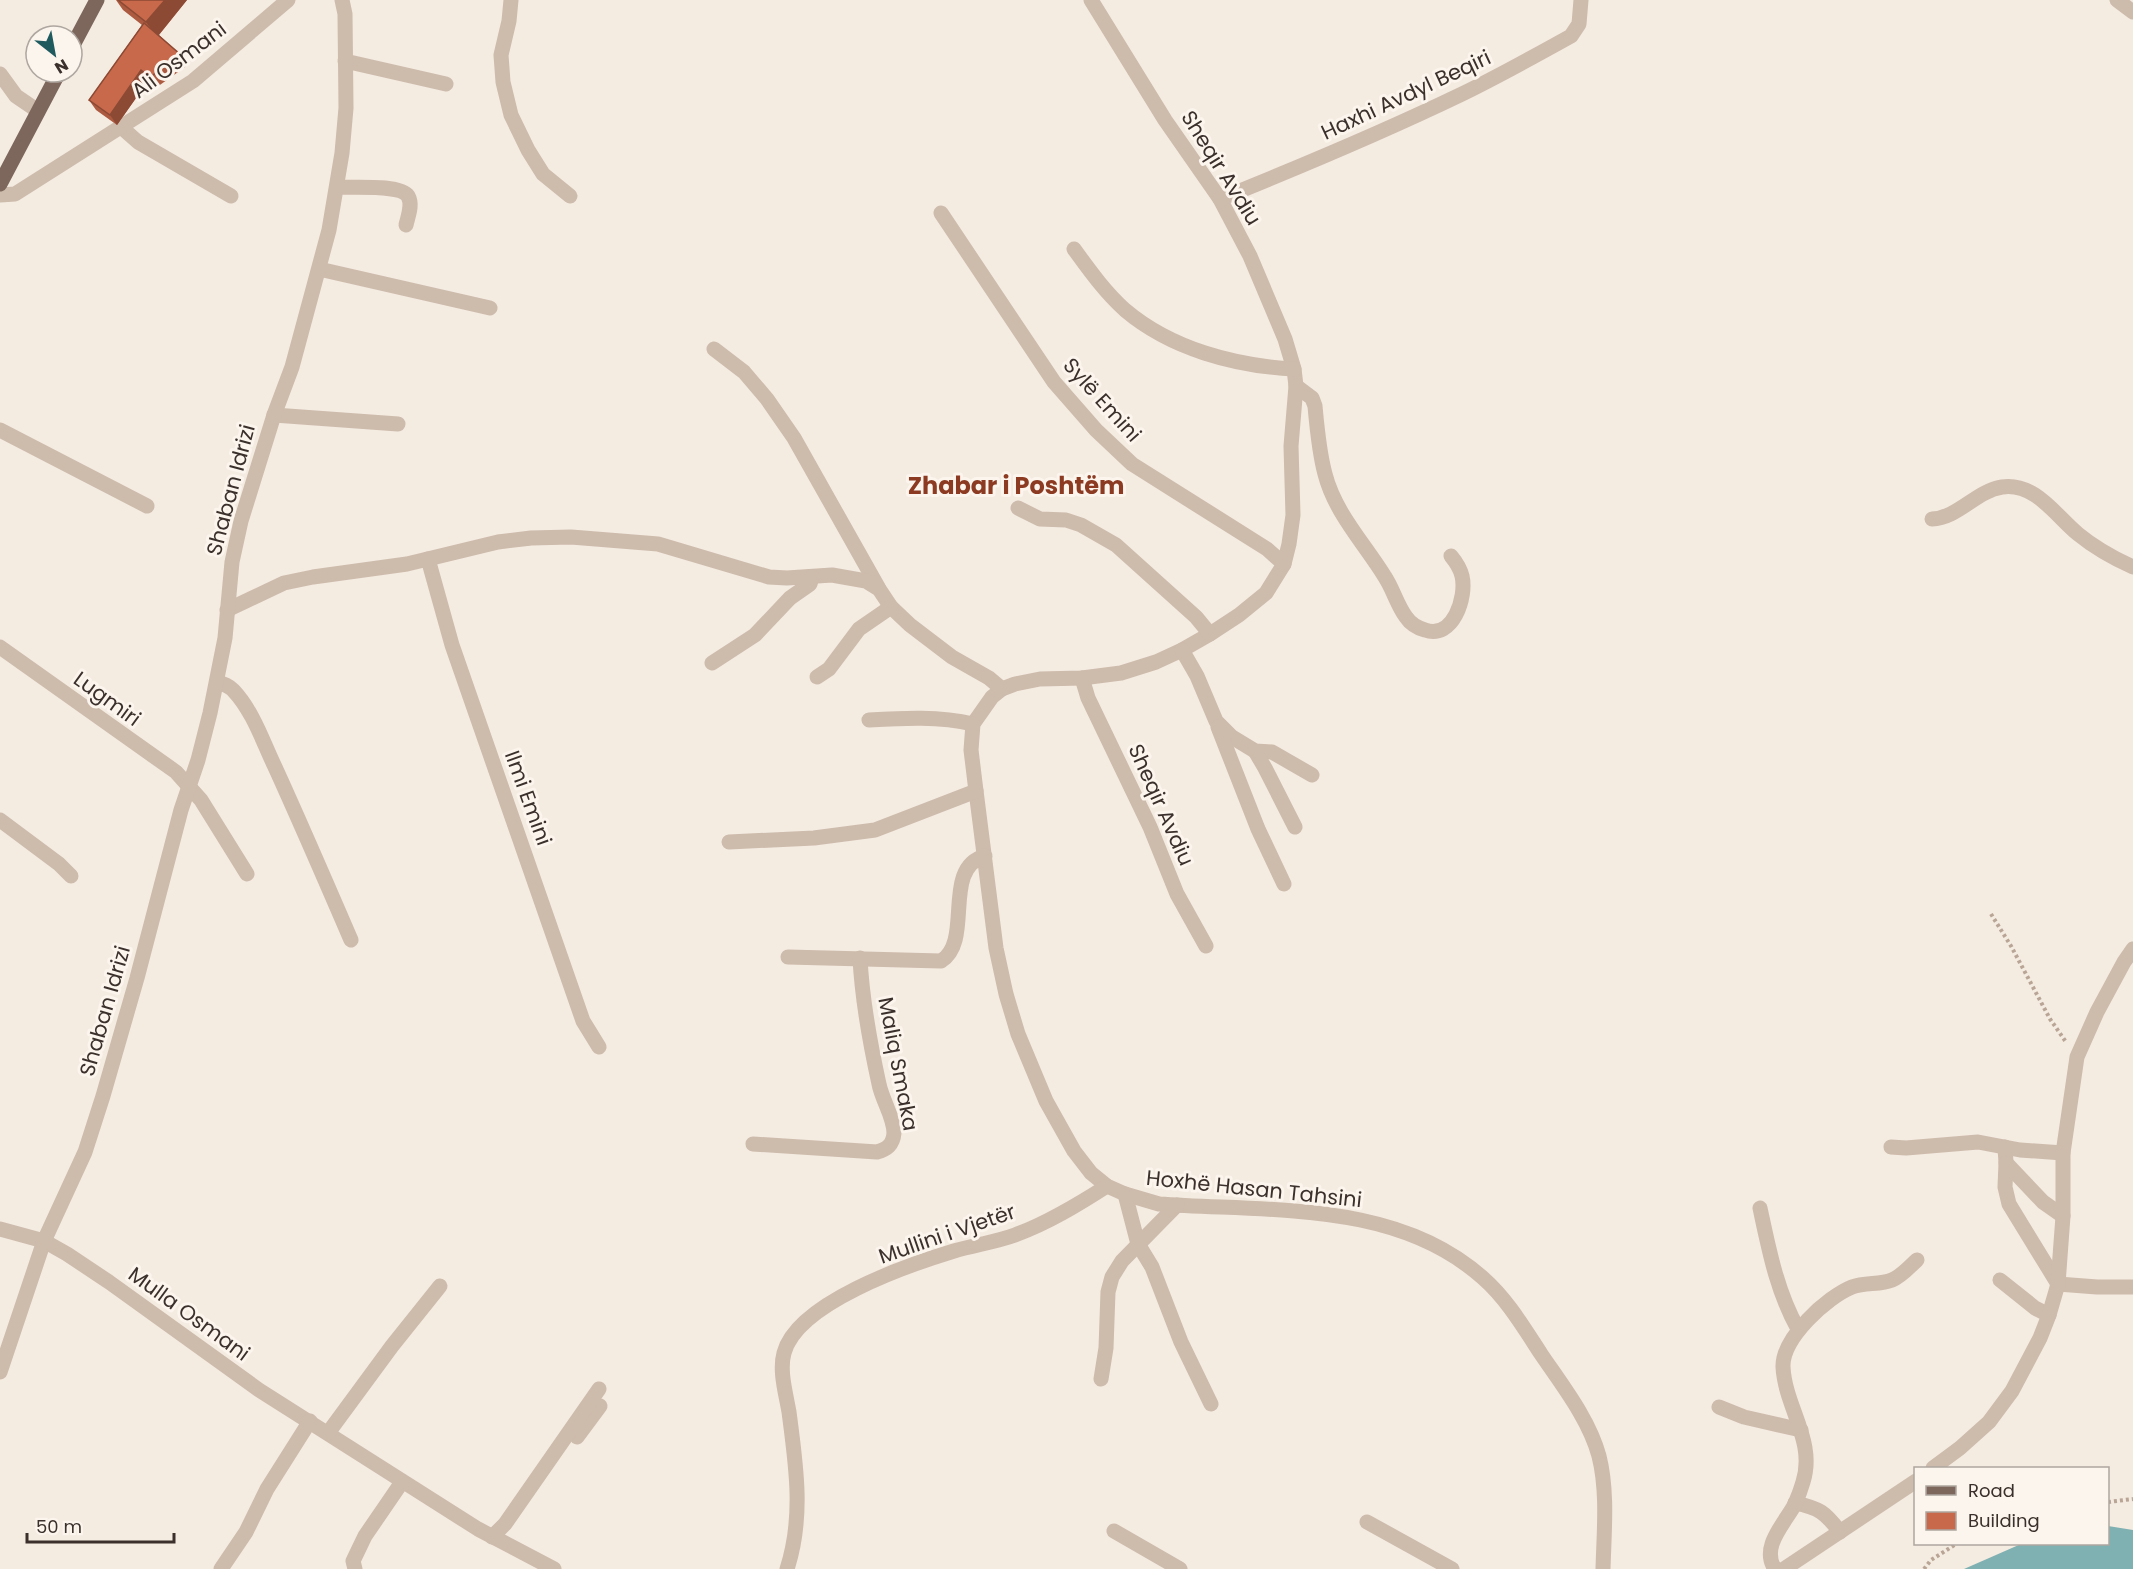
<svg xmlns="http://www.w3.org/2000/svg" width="2133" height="1569" font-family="Poppins,sans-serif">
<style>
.water{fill:#7fb0b2}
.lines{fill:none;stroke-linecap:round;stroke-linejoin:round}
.path{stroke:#b9a596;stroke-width:4;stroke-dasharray:3 3;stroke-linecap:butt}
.minor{stroke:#cdbbac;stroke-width:15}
.major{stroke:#7d675c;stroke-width:15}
.wall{fill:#ac5a40}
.shaded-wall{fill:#8c4a34}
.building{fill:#c8694b;stroke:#8c4a34;stroke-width:1.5}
.labels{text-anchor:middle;stroke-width:6;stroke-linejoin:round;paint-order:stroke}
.street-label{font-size:21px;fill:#3b302b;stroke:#fbf5ee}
.quarter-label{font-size:24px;font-weight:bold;fill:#8c3b22;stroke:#fbf5ee}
</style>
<rect width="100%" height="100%" fill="#f4ebe1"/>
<path class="water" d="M 2108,1526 L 2133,1530 L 2133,1569 L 1964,1569 L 2021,1544 L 2108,1544 Z"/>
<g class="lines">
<g class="path">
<path d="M 1991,914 L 2011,946 L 2050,1019 L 2066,1042"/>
<path d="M 2108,1502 L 2133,1499"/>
<path d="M 1924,1569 L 1931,1560 L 1956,1544"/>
</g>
<g class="minor">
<path d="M 511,0 L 509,21 L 501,55 L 503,82 L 511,115 L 528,150 L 543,174 L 570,196"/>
<path d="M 1091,0 L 1165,120 L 1220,199 L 1250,256 L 1285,339 L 1294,369 L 1296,386 L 1291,446 L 1293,515 L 1289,544 L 1284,564 L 1266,593 L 1239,615 L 1210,634 L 1182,650 L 1156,662 L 1121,673 L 1082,678 L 1040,679 L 1015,684 L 1002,689 L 992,697 L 973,724 L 971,750 L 976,791 L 996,948 L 1006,994 L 1018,1034 L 1046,1101 L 1074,1151 L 1091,1173 L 1107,1186 L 1125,1194 L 1159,1204 C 1269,1212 1396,1200 1483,1278 C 1507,1299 1524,1328 1541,1354 C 1562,1385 1589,1419 1599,1456 C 1608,1492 1604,1532 1603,1569"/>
<path d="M 2117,0 L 2133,12"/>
<path d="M 345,61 L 446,84"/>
<path d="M 0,74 L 16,96 L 38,111"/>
<path d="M 121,127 L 138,142 L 231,196"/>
<path d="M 337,187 C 352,188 400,184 408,196 C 413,205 408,216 406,225"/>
<path d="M 0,195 L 15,194 L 193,81 L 288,0"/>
<path d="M 1220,199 C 1302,166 1383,132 1462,94 C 1499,76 1535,56 1571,36 L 1579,24 L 1581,0"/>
<path d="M 941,213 L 1054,382 L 1096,430 L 1132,464 L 1267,549 L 1284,564"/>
<path d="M 1074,249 C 1090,271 1105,292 1125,310 C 1171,349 1235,366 1294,369"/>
<path d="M 319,269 L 490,308"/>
<path d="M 714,349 L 744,372 L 767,399 L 794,438 L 878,587"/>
<path d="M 1296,386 L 1312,398 L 1315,406 C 1317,428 1319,452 1325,474 C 1335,513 1364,543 1385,577 C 1393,589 1397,605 1406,617 C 1410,623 1418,628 1425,630 C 1453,640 1467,597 1462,576 C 1460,568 1456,562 1451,556"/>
<path d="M 274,415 L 398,424"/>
<path d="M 0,430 L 147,506"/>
<path d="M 1018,508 L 1040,519 L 1066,520 L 1081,525 L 1116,545 L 1196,617 L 1210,634"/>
<path d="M 1932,519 C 1958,518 1976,491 2002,487 C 2035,482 2056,516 2078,534 C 2095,548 2113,558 2133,567"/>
<path d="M 428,559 L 452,645 L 583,1021 L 599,1047"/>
<path d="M 227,610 L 284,583 L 313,577 L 407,564 L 498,542 L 531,538 L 571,537 L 658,544 L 769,577 L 787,578 L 832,575 L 866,581 L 879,589 L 891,607 L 910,625 L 952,657 L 989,678 L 1002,689"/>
<path d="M 0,647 L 176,772 L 201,800 L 247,874"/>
<path d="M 1182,650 L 1197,676 L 1216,721 L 1232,737 L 1255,751 L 1272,752 L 1312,775"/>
<path d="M 712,663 L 755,635 L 790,598 L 810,584 L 812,577"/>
<path d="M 817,677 L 829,669 L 859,629 L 891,607"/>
<path d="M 1082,678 L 1088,698 L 1150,827 L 1177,894 L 1206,946"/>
<path d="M 217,682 C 224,684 228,685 233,690 C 253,711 263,742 275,767 C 301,824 326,882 351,940"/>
<path d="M 869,720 C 904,718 939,716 973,724"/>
<path d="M 1218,727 L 1258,829 L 1284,884"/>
<path d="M 1255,751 L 1265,768 L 1295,827"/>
<path d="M 0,820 L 59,864 L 71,876"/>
<path d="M 729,842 L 814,838 L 875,830 L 976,791"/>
<path d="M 788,957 L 941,961 C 974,941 941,868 985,856"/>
<path d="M 753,1144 L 877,1152 C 887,1149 893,1145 894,1133 C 894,1117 882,1100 879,1084 C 870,1043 862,1000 860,958"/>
<path d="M 1891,1147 L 1906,1148 L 1978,1142 L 2020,1150 L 2063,1153"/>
<path d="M 2005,1147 L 2006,1163 L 2005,1187 L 2009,1204 L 2058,1284 L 2097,1287 L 2133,1287"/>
<path d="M 2006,1163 L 2043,1202 L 2063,1216"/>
<path d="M 1125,1194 L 1138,1244 L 1152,1267 L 1181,1342 L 1211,1404"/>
<path d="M 1760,1208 C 1769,1250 1777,1292 1798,1329"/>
<path d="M 0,1229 L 44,1241 L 67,1254 L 109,1282 L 259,1390 L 478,1529 L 554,1569"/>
<path d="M 2000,1280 L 2035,1308 L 2049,1315"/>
<path d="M 0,1372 L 44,1241 L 85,1152 L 103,1096 L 137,978 L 181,810 L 198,760 L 210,713 L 225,638 L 232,562 L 241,521 L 274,415 L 292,367 L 329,230 L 342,153 L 346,108 L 345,14 L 342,0"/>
<path d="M 1101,1379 L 1106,1348 L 1108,1292 L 1112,1277 L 1122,1261 L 1177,1205"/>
<path d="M 1719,1407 L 1744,1417 L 1801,1430"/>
<path d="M 328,1433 L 392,1346 L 440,1286"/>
<path d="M 577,1437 L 600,1406"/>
<path d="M 1933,1468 L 1960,1448 L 1989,1422 L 2012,1391 L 2040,1338 L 2049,1315 L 2058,1284 L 2063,1216 L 2063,1153 L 2077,1057 L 2097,1012 L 2124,962 L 2133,949"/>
<path d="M 1795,1503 C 1819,1508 1825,1512 1840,1532"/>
<path d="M 1367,1522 L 1452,1569"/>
<path d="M 1114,1531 L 1180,1569"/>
<path d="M 492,1537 L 505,1524 L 599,1389"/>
<path d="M 221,1569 L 246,1532 L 267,1489 L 310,1421"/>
<path d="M 355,1569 L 353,1561 L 365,1536 L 402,1482"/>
<path d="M 787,1569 C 804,1517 796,1465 789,1412 C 786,1394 779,1371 784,1353 C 797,1303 908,1265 954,1251 C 974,1245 996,1242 1015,1235 C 1048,1223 1079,1204 1107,1186"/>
<path d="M 1775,1569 C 1760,1547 1785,1523 1795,1504 C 1798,1497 1801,1489 1803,1482 C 1816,1441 1785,1407 1783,1367 C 1782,1338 1827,1297 1852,1287 C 1865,1282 1880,1285 1892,1280 C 1902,1276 1910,1266 1917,1260"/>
<path d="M 1784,1569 L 1916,1481"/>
</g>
<g class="major">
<path d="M 72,47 L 97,0"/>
<path d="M 0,184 L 59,72"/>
</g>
</g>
<path class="wall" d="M 116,0 L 187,0 L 159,35 L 181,55 L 188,65 L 157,87 L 148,81 L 117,125 L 96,110 L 89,100 L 142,25 L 123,10 Z"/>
<g class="shaded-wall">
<path d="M 165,0 L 187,0 L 157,37 L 146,22 Z"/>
<path d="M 141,70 L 148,81 L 117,125 L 110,115 Z"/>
</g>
<g class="building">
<path d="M 118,0 L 165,0 L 146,22 Z"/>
<path d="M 144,23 L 181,55 L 150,77 L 141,70 L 110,115 L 89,100 Z"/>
</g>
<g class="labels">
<g class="street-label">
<text transform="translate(179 60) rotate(-37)" y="7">Ali Osmani</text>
<text transform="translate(1406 95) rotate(-25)" y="7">Haxhi Avdyl Beqiri</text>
<text transform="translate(1221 168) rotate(58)" y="7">Sheqir Avdiu</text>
<text transform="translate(1102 400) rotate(48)" y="7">Sylë Emini</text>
<text transform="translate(231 490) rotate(-75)" y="7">Shaban Idrizi</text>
<text transform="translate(107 699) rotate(36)" y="7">Lugmiri</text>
<text transform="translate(528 798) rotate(70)" y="7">Ilmi Emini</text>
<text transform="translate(1161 805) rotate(66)" y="7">Sheqir Avdiu</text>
<text transform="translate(105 1011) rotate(-74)" y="7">Shaban Idrizi</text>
<text transform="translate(898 1064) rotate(79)" y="7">Maliq Smaka</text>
<text transform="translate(1254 1189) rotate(6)" y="7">Hoxhë Hasan Tahsini</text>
<text transform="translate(947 1234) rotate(-19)" y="7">Mullini i Vjetër</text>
<text transform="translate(189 1314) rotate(36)" y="7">Mulla Osmani</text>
</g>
<g class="quarter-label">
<text x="1016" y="494">Zhabar i Poshtëm</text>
</g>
</g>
<rect x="1914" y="1467" width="195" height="78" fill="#fbf5ee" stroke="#aea6a0" stroke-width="1.5"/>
<rect x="1926" y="1486" width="30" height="9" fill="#7d675c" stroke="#aea6a0" stroke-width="1.5"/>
<text x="1968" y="1497" font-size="18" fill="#3b302b">Road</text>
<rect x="1926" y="1512" width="30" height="18" fill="#c8694b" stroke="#aea6a0" stroke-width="1.5"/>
<text x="1968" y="1527" font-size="18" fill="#3b302b">Building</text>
<g transform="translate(54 54) rotate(149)"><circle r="28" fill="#fbf5ee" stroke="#aea6a0" stroke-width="1.5"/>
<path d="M0-4.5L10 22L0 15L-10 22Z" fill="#1f5a5e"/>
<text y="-9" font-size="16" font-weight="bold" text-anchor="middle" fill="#3b302b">N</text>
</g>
<path d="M27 1533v9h147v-9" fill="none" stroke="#3b302b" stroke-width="3"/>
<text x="36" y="1533" font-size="18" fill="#3b302b" stroke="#fbf5ee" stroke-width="4.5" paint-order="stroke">50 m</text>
</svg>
